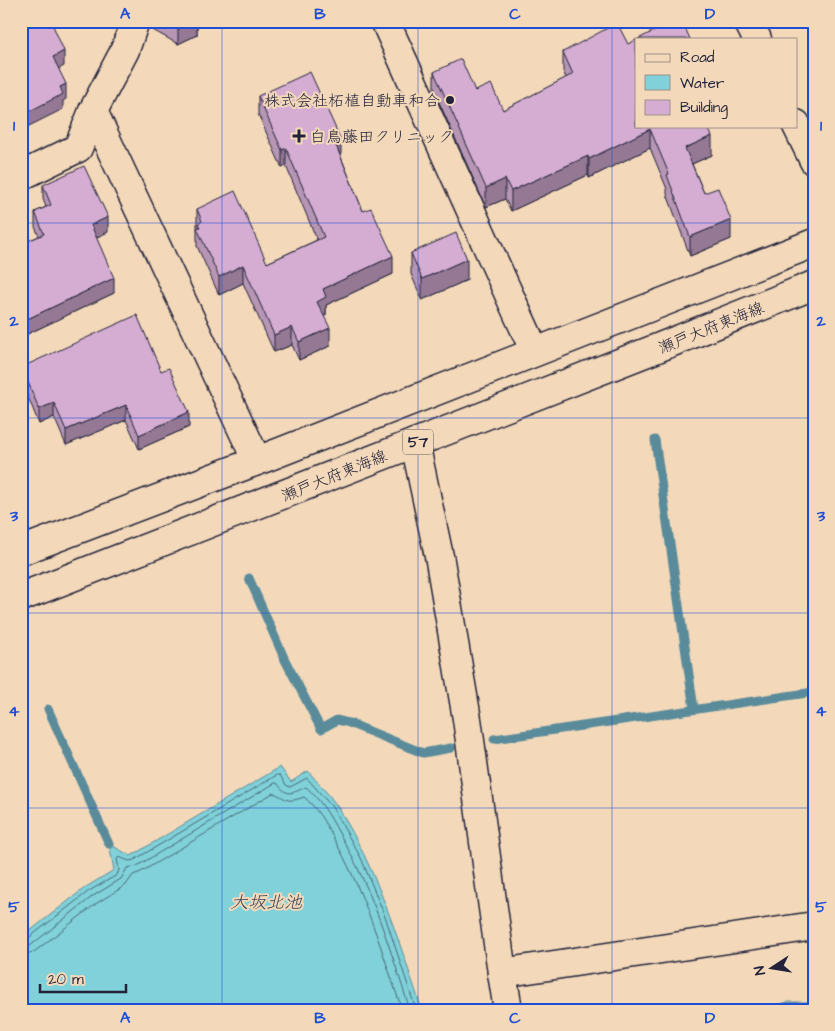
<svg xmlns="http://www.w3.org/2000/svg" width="835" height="1031" font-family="'Architects Daughter','Klee One',sans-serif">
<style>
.water{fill:#80d1d9;stroke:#5a8b9a}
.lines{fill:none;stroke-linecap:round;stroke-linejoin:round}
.shore{stroke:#48687a;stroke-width:1}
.stream{stroke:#5a8b9a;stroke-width:9}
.minor-casing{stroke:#22223b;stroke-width:31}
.primary-casing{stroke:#22223b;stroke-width:31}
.minor{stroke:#f3d9ba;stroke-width:28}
.primary{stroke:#f3d9ba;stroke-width:28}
.wall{fill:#b795b5;stroke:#22223b}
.shaded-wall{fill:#957994;stroke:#22223b}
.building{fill:#d5add3;stroke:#22223b}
.grid{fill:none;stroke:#1d4ed8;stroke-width:1;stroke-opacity:0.55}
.poi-dot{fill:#22223b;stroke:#f3d9ba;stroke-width:2}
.labels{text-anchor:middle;stroke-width:4;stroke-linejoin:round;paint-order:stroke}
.shield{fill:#f3d9ba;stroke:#615961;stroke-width:1}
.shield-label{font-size:15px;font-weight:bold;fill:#22223b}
.poi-label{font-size:16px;fill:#22223b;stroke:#f3d9ba;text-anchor:end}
.street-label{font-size:16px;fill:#22223b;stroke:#f3d9ba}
.water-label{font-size:18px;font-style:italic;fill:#35455b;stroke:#f3d9ba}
.neatline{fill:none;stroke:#1d4ed8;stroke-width:2}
.grid-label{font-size:16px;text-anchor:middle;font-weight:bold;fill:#1d4ed8}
</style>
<rect width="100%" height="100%" fill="#f3d9ba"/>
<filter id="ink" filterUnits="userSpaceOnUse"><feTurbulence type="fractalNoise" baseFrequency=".02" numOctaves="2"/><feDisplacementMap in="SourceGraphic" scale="10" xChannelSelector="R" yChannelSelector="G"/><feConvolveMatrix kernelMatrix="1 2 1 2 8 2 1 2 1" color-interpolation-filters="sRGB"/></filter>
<g filter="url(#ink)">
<path class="water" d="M 280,767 L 291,782 L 308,771 C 317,782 329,794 337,806 C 377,869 398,939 422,1010 L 21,1010 L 21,938 L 86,887 L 114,870 L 109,844 L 131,856 Z"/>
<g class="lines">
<g class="shore">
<path d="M 21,941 L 26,940 L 89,891 L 117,875 L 119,870 L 117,859 L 119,857 L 129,861 L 134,860 L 277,775 L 280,775 L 286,785 L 290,787 L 307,778 L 332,807 L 361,858 L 386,919 L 416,1010"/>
<path d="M 21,948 L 30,946 L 93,896 L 121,879 L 127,868 L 137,866 L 275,783 L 277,783 C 288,798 292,793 306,787 C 320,799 330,816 339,833 C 372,888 390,949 410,1010"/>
<path d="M 21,955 L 34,952 L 97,903 L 126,885 L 133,875 L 141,872 L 273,793 C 288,798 285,804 304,797 C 317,808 325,823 333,837 C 364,891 382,951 402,1010"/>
</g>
<g class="stream">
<path d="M 655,440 L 694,709"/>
<path d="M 249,578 L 285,660 L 321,729 L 337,720 L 349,723 L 423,753 L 451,748"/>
<path d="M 48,709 L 109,844"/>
<path d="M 494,739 L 814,692"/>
<path d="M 772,1010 L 788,1006 L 814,1006"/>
</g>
<defs>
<g id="minor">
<path d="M 385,21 L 535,352"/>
<path d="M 748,21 L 757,39"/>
<path d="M 93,111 L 257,461"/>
<path d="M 796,124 L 814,161"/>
<path d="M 21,176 L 78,148 L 93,111 L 125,50 L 135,21"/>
<path d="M 415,443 L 440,561 L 467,719 L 502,973 L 508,1010"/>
<path d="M 502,973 L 814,926"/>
</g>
<g id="primary">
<path d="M 21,551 L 257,461 L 814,243"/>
<path d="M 21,597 L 655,349 L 814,285"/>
</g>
</defs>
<use href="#minor" class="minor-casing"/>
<use href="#primary" class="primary-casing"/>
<use href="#minor" class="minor"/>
<use href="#primary" class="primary"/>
</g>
<g class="wall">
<path d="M 149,21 L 197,21 L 197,35 L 178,44 L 149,28 Z"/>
<path d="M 656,21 L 674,21 L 659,28 Z"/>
<path d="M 628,44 L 707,126 L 712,155 L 692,164 L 704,193 L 731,239 L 690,256 L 667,194 L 667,189 L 650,148 L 589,178 L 588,175 L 511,211 L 505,199 L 486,207 L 434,91 L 434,72 L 475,91 L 503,110 L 566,78 L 563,71 L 563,52 Z"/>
<path d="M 258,96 L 341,157 L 363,211 L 393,274 L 326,305 L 326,315 L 324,316 L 330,346 L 299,360 L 292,345 L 274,352 L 243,283 L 219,295 L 197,246 L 197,209 L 267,263 L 317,240 L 286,166 L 282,168 L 258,114 Z"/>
<path d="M 43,185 L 108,232 L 96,237 L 114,293 L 21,337 L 21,244 L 39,236 L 35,227 L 35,212 L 46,207 L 43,199 Z"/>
<path d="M 411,253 L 467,280 L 422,300 L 411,274 Z"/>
<path d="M 22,367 L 161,371 L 189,427 L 139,449 L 126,420 L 66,445 L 54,417 L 39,424 L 22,382 Z"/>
</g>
<g class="shaded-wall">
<path d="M 47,21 L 61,21 L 47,28 Z"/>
<path d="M 195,21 L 197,21 L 197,35 L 178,44 L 178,29 Z"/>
<path d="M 659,21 L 674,21 L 659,28 Z"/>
<path d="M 64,51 L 64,66 L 53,72 L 53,57 Z"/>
<path d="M 66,84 L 66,99 L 63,101 L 63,109 L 25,128 L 25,136 L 21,138 L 22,115 L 60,87 Z"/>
<path d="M 650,129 L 650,148 L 589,178 L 589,159 Z"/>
<path d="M 712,136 L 712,155 L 685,167 L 685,148 Z"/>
<path d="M 341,140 L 341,158 L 335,143 Z"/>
<path d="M 286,148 L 286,166 L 282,168 L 282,150 Z"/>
<path d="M 588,156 L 588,175 L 511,211 L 511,191 Z"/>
<path d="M 505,179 L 505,199 L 486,207 L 486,188 Z"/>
<path d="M 108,217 L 108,232 L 91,240 L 91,225 Z"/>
<path d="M 731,220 L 731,239 L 690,256 L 690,237 Z"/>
<path d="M 393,256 L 393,274 L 326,305 L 326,315 L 317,319 L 317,302 L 323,289 Z"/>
<path d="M 467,259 L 467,280 L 422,300 L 422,279 Z"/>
<path d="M 243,265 L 243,283 L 219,295 L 219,277 Z"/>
<path d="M 114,278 L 114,293 L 21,337 L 21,322 Z"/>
<path d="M 292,327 L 292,345 L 274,352 L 274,335 Z"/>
<path d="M 330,328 L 330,346 L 299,360 L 299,342 Z"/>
<path d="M 54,403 L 54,417 L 39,424 L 39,409 Z"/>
<path d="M 126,405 L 126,420 L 66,445 L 66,430 Z"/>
<path d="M 189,412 L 189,427 L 139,449 L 139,435 Z"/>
</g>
<g class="building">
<path d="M 21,21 L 51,21 L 64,51 L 53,57 L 66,84 L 60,87 L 63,94 L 22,115 L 25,121 L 21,123 Z"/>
<path d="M 164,21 L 195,21 L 178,29 Z"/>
<path d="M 674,21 L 682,21 L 690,39 L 638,39 Z"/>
<path d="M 617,23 L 628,44 L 636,40 L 636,126 L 707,126 L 712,136 L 685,148 L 704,193 L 718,188 L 731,220 L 690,237 L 667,175 L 669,174 L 650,129 L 589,159 L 588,156 L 511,191 L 505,179 L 486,188 L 434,72 L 461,59 L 475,91 L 491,84 L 503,110 L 573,74 L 563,52 Z"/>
<path d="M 310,72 L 341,140 L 335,143 L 363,211 L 371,208 L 393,256 L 323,289 L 326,297 L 317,302 L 330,328 L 299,342 L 292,327 L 274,335 L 243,265 L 219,277 L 197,228 L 200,227 L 198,224 L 202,221 L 197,209 L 235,191 L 267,263 L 324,237 L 286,148 L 282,150 L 258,96 Z"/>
<path d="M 84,166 L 108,217 L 91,225 L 114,278 L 21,322 L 21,244 L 44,234 L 35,212 L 51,205 L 43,185 Z"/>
<path d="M 456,233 L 467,259 L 422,279 L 411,253 Z"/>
<path d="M 137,315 L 161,371 L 169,368 L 189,412 L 139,435 L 126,405 L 66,430 L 54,403 L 39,409 L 22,367 Z"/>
</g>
</g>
<path class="grid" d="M 222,21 L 222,1010M 418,21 L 418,1010M 612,21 L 612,1010M 21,223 L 814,223M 21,418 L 814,418M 21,613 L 814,613M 21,808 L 814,808"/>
<g class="poi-dot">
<circle cx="450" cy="100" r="5"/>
<path d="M296.5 128.5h5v5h5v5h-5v5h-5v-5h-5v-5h5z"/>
</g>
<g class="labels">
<rect class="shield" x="403" y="429.5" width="30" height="25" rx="4"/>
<g class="shield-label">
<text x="418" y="447">57</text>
</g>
<g class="poi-label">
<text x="440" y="106">株式会社柘植自動車和合</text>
<text x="310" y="142" text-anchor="start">白鳥藤田クリニック</text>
</g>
<g class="street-label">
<text transform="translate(711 327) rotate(-22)" y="6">瀬戸大府東海線</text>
<text transform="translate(334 475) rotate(-22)" y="6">瀬戸大府東海線</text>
</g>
<g class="water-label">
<text x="266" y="908">大坂北池</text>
</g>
</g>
<rect width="835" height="1031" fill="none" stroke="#f3d9ba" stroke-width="55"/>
<rect x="635" y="38" width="162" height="90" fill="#f3d9ba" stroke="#9f9087"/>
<rect x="645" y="54" width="25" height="8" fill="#f3d9ba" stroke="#9f9087"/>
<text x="680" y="62" font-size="15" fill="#22223b">Road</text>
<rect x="645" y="75" width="25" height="15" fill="#80d1d9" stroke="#9f9087"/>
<text x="680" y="88" font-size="15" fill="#22223b">Water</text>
<rect x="645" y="100" width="25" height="15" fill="#d5add3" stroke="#9f9087"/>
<text x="680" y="112" font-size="15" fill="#22223b">Building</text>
<g transform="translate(772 968) rotate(258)" stroke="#f3d9ba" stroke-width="4" paint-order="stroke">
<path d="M0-4L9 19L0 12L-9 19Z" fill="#22223b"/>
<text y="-8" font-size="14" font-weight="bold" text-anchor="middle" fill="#22223b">N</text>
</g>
<path d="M40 984v8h86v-8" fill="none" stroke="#22223b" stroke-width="2.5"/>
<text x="48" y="984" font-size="15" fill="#22223b" stroke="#f3d9ba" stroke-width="4" paint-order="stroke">20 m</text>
<rect x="28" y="28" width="780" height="976" class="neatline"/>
<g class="grid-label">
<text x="125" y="19">A</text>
<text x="320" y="19">B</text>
<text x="515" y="19">C</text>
<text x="710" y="19">D</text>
<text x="14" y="131">1</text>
<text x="821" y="131">1</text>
<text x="14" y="326">2</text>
<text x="821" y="326">2</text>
<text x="14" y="521">3</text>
<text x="821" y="521">3</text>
<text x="14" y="716">4</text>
<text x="821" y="716">4</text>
<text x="14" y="912">5</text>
<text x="821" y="912">5</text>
<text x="125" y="1023">A</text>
<text x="320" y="1023">B</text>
<text x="515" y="1023">C</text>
<text x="710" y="1023">D</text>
</g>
</svg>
